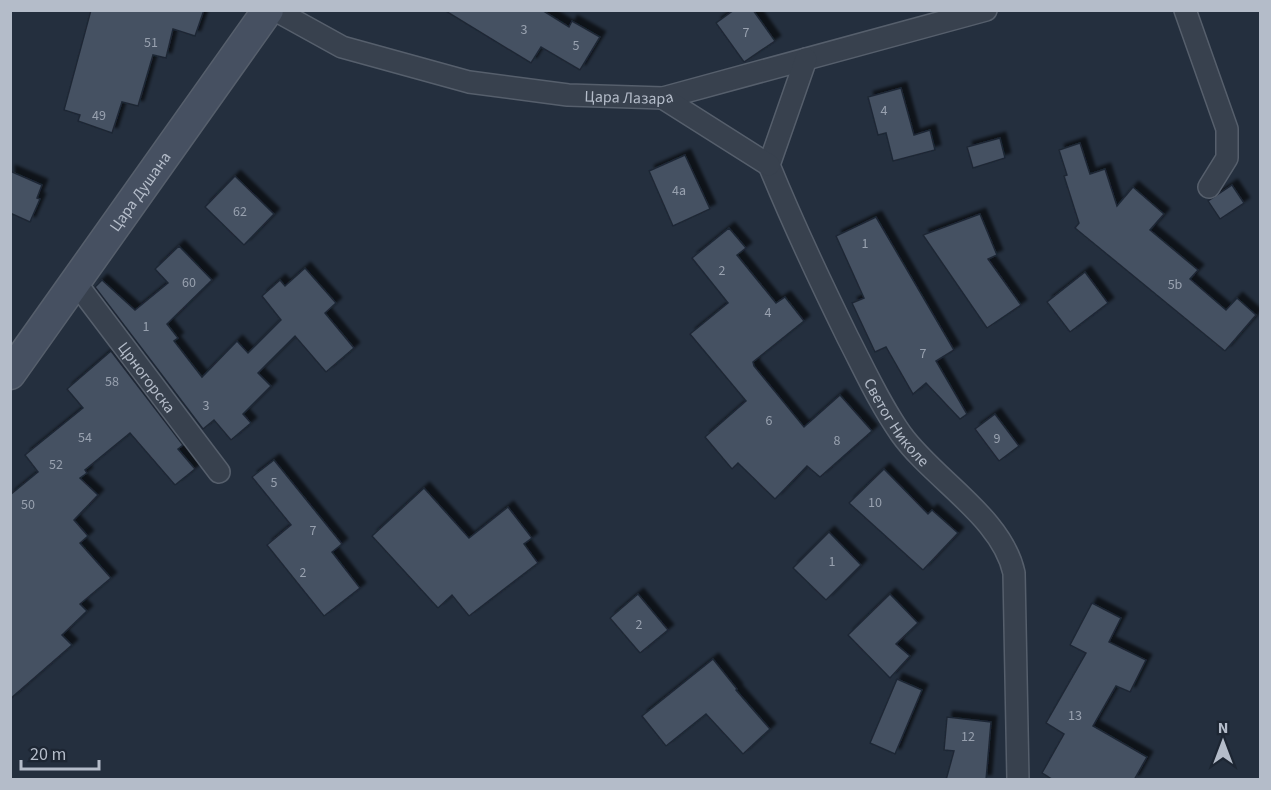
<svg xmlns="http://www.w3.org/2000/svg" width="1271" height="790" font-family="'Source Sans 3',sans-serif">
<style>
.building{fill:#455162;stroke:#1f2835;stroke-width:1.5;filter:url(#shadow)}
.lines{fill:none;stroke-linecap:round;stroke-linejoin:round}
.minor-casing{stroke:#565f6c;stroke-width:24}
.secondary-casing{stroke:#565f6c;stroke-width:33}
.minor{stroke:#38414e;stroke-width:21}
.secondary{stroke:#465061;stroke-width:30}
.labels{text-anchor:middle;stroke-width:5;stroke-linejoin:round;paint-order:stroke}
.number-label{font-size:14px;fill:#98a1af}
.street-label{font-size:16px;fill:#b4bcc9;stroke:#1d2633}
</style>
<defs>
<filter id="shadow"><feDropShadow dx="5.5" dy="-5.5" stdDeviation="1.5" flood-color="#0009"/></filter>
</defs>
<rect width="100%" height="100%" fill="#242f3e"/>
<g class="building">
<path d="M 91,10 L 204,10 L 195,36 L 173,29 L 166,58 L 153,55 L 138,106 L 122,102 L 112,133 L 78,121 L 80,115 L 64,110 Z"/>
<path d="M 444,10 L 542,10 L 569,27 L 572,21 L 600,37 L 580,70 L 541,47 L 531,63 Z"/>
<path d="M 734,10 L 753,10 L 775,41 L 744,62 L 716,23 Z"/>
<path d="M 901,88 L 914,135 L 930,130 L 935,150 L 893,161 L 886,133 L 878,135 L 868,97 Z"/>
<path d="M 1000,138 L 1005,158 L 973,168 L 967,147 Z"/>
<path d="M 1080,143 L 1090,174 L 1105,169 L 1117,206 L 1133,187 L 1164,214 L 1150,230 L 1198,270 L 1190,279 L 1226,310 L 1237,298 L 1256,315 L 1225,351 L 1075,228 L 1079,223 L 1064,176 L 1067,175 L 1059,150 Z"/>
<path d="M 685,155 L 710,209 L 673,226 L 649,171 Z"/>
<path d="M 10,171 L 42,185 L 37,198 L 40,199 L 30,222 L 10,213 Z"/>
<path d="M 235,176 L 274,214 L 244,245 L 205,207 Z"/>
<path d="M 1232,185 L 1244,203 L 1220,219 L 1208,201 Z"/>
<path d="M 980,214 L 997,255 L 988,259 L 1021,305 L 987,328 L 923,235 Z"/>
<path d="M 876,217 L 954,350 L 936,361 L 967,414 L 960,419 L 926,383 L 913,394 L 886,347 L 875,352 L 852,303 L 864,298 L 836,236 Z"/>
<path d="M 729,228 L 746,248 L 737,255 L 776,303 L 785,297 L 804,321 L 753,362 L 754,366 L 804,427 L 840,395 L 872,431 L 820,477 L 807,466 L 775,499 L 738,463 L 732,469 L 705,437 L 746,401 L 690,334 L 728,303 L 692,258 Z"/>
<path d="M 179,246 L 212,280 L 167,324 L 178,338 L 174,341 L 202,377 L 237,341 L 248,353 L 281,320 L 262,296 L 280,280 L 285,286 L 305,268 L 336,303 L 325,313 L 354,348 L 326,372 L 295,336 L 258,373 L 271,386 L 243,414 L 251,423 L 231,440 L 214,420 L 203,429 L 95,287 L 102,280 L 135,310 L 168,283 L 155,269 Z"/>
<path d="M 1085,272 L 1108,303 L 1070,332 L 1047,302 Z"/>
<path d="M 111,351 L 183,445 L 178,449 L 195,469 L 175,485 L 130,433 L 85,470 L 87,473 L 80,478 L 98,495 L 74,520 L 88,536 L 80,543 L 111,578 L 80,604 L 87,611 L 62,635 L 72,645 L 10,699 L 10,495 L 38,472 L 25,455 L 83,408 L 67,389 Z"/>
<path d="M 995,414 L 1019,446 L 999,461 L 975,429 Z"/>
<path d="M 274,460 L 342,544 L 332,552 L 360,588 L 324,616 L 267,545 L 291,525 L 252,477 Z"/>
<path d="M 884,469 L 928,514 L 932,510 L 958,533 L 923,570 L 849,503 Z"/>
<path d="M 424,488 L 469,538 L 508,507 L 532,538 L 524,544 L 538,563 L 469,616 L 452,595 L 438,608 L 372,536 Z"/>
<path d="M 829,532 L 861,565 L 826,600 L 793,568 Z"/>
<path d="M 638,594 L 668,630 L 640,653 L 610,618 Z"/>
<path d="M 890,594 L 918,623 L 896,644 L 910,656 L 890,678 L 848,635 Z"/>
<path d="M 1092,603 L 1121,618 L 1109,642 L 1146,660 L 1130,692 L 1116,686 L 1093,726 L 1147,757 L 1134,780 L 1053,780 L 1042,773 L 1064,734 L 1046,723 L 1086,653 L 1070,645 Z"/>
<path d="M 713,659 L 737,689 L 736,690 L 770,729 L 743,754 L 706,714 L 666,746 L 642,716 Z"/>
<path d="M 897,679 L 922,690 L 895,754 L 870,743 Z"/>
<path d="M 947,717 L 991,722 L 986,780 L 946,780 L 954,751 L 944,750 Z"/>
</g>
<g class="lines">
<defs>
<g id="minor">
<path id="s1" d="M 275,10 L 342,47 L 469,82 L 568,95 L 663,98 L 986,10"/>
<path d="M 1185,10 L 1227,129 L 1227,158 L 1209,187"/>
<path id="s2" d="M 806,59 L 769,165 C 793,224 820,281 848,338 C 865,371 880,404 901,434 C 934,480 1002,517 1014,573 L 1018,780"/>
<path d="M 663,98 L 769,165"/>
<path id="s3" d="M 76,283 L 219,472"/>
</g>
<g id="secondary">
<path id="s4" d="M 10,374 L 268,10"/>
</g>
</defs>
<use href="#minor" class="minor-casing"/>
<use href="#secondary" class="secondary-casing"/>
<use href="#minor" class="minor"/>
<use href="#secondary" class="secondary"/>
</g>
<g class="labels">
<g class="number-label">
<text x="524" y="34">3</text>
<text x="746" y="37">7</text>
<text x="151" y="47">51</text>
<text x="576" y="50">5</text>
<text x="884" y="115">4</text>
<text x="99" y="120">49</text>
<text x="679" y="195">4a</text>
<text x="240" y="216">62</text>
<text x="865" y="248">1</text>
<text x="722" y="275">2</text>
<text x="189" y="287">60</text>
<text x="1175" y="289">5b</text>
<text x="768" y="317">4</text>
<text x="146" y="331">1</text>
<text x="923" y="358">7</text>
<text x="112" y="386">58</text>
<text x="206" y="410">3</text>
<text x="769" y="425">6</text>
<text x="85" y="442">54</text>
<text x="997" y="443">9</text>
<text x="837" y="445">8</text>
<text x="56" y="469">52</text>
<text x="274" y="487">5</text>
<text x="875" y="507">10</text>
<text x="28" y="509">50</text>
<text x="313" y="535">7</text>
<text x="832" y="566">1</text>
<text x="303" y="577">2</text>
<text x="639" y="629">2</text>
<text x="1075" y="720">13</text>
<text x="968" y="741">12</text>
</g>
<g class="street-label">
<text dy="6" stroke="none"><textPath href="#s1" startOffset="369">Цара Лазара</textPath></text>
<text dy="6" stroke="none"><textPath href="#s4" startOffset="224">Цара Душана</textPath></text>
<text dy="6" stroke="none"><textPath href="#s3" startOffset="118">Црногорска</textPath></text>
<text dy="6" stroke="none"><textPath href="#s2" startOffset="400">Светог Николе</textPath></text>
</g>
</g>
<rect width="1271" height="790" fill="none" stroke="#b4bcc9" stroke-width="24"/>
<g transform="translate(1223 742)" stroke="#1d2633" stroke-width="4.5" paint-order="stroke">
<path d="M0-4.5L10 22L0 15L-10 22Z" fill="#b4bcc9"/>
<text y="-9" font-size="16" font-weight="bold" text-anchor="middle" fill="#b4bcc9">N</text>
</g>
<path d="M21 760v9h78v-9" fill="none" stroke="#b4bcc9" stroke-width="3"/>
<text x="30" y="760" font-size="18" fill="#b4bcc9" stroke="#1d2633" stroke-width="4.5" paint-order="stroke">20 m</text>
</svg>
